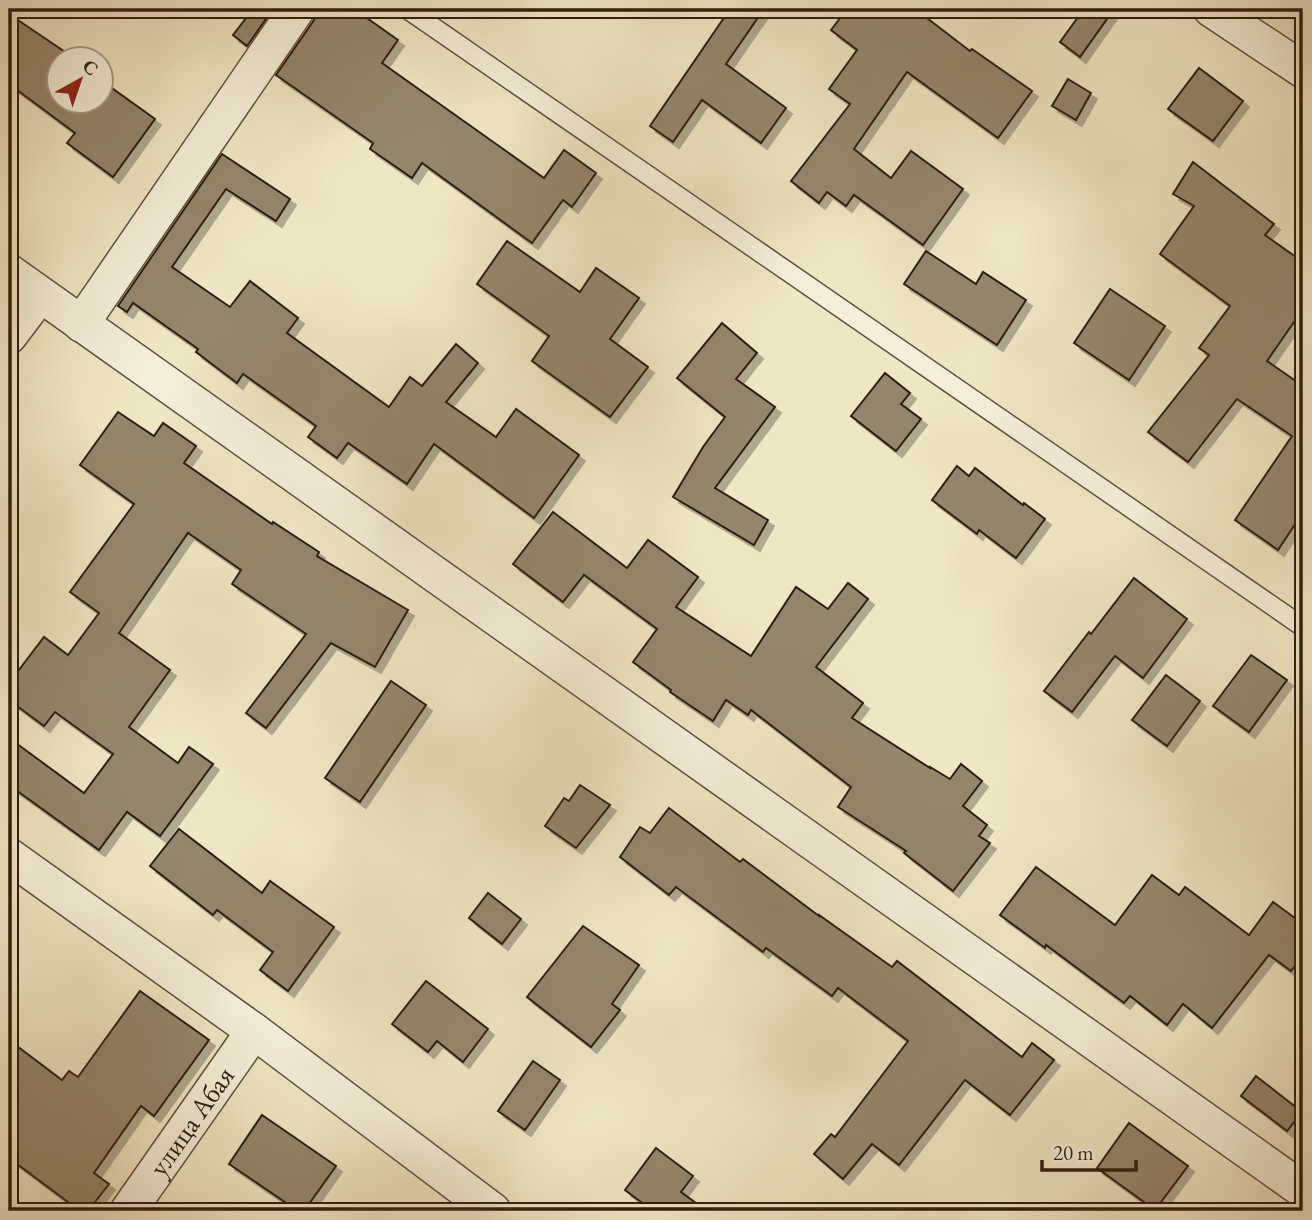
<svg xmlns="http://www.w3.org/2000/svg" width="1312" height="1220" font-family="'EB Garamond',serif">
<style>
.building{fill:#93866d;stroke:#301e0f;stroke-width:2;filter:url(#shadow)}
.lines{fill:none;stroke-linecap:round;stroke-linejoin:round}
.lane-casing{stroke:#60503c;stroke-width:21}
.street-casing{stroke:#60503c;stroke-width:38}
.lane{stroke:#f5efd9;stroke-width:18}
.street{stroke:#f5efd9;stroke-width:35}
.labels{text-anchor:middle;stroke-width:7;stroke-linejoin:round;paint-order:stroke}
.street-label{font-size:28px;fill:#301e0f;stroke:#f5efd9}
</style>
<defs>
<filter id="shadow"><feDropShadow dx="6" dy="6" stdDeviation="0" flood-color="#0004"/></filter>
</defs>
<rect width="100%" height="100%" fill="#efe6c4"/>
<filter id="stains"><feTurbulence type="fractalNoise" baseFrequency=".00286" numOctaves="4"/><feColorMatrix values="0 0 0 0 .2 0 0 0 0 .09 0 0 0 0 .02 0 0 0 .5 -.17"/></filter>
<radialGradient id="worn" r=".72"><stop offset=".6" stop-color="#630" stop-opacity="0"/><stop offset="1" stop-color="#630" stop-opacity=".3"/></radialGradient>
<g class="building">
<path d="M 253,9 L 273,9 L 247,46 L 233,35 Z"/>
<path d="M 317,9 L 354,9 L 398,40 L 382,63 L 544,178 L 564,150 L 596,173 L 572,207 L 563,200 L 532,243 L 422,163 L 412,178 L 370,149 L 373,143 L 276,75 L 314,20 Z"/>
<path d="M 730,9 L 764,9 L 726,64 L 786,108 L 761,143 L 702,100 L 673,142 L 650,126 Z"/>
<path d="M 847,9 L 915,9 L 970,51 L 972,49 L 1032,91 L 998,138 L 907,72 L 854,149 L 891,178 L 911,151 L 963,189 L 923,245 L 854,195 L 846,206 L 827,192 L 819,203 L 791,181 L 850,104 L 829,89 L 857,50 L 831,30 Z"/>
<path d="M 1084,9 L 1114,9 L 1080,57 L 1060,42 Z"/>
<path d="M 9,14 L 77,60 L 60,60 L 60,102 L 102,102 L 102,81 L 155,119 L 113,177 L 67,143 L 75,133 L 9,84 Z"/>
<path d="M 1199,68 L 1243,101 L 1213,141 L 1168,109 Z"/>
<path d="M 1068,79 L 1091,93 L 1076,120 L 1052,106 Z"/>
<path d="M 222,154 L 290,199 L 276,221 L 226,189 L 172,267 L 230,307 L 250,281 L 298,318 L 287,333 L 389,407 L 410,377 L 422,386 L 456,344 L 478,363 L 446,402 L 496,437 L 516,409 L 579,455 L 534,518 L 434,444 L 407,484 L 348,443 L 337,458 L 308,437 L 316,426 L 243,374 L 237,383 L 196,352 L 198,349 L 133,303 L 127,312 L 118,306 Z"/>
<path d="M 1193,162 L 1274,224 L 1265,235 L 1303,262 L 1303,309 L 1267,361 L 1303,386 L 1303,512 L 1278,550 L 1235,520 L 1292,436 L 1237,399 L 1188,462 L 1148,432 L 1209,355 L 1199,348 L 1230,306 L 1160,254 L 1194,206 L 1173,194 Z"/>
<path d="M 507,241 L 580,292 L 596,268 L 639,298 L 610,339 L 648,367 L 610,417 L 532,361 L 549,336 L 477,284 Z"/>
<path d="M 926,251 L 976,284 L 983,272 L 1026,300 L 997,345 L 904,284 Z"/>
<path d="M 1110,289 L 1165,326 L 1129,380 L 1074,343 Z"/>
<path d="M 722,323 L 757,353 L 736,379 L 775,407 L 715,488 L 768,520 L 754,545 L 673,497 L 703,447 L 725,417 L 677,378 Z"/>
<path d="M 885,373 L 910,393 L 901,404 L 921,419 L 896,451 L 851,416 Z"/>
<path d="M 118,412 L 154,436 L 163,423 L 196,446 L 184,463 L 272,524 L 273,522 L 319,552 L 317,556 L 408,610 L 375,667 L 331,643 L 266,728 L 246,713 L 306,634 L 232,584 L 241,570 L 188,533 L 119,633 L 170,670 L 129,727 L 178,763 L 189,747 L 213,764 L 160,836 L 127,812 L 99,850 L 9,785 L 9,738 L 84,793 L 113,754 L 55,712 L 44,726 L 9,700 L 9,683 L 44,637 L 68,655 L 99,613 L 70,592 L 134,504 L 80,465 Z"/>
<path d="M 957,466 L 969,476 L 975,468 L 1023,505 L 1024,503 L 1045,519 L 1016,558 L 979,530 L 977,534 L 932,500 Z"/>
<path d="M 553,512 L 627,568 L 648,540 L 698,577 L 676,607 L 751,656 L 796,587 L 828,609 L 848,583 L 868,599 L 816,667 L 863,703 L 852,718 L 930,768 L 930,767 L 950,779 L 961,764 L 982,781 L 963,806 L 987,825 L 979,836 L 990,843 L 953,891 L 904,853 L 906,851 L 838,807 L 851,787 L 751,710 L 748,715 L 726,700 L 713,721 L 670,692 L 671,690 L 633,662 L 657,629 L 584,575 L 563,602 L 513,564 Z"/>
<path d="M 1134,578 L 1187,619 L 1143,678 L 1115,656 L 1072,712 L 1044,691 L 1089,632 L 1091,634 Z"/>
<path d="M 1251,655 L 1287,680 L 1249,732 L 1213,706 Z"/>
<path d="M 1166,675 L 1200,701 L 1167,746 L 1132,720 Z"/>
<path d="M 391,681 L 426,705 L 360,802 L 325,778 Z"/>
<path d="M 580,785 L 610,805 L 576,848 L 545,826 L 564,798 L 569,801 Z"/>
<path d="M 669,808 L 740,862 L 743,859 L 819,916 L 819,915 L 892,967 L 897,961 L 1022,1057 L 1032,1043 L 1054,1060 L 1010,1115 L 965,1080 L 899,1165 L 872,1144 L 843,1179 L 814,1154 L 831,1134 L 835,1137 L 908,1041 L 838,988 L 832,996 L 766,948 L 763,952 L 676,887 L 669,895 L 620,857 L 640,827 L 650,833 Z"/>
<path d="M 179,829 L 262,893 L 270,881 L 334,927 L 288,991 L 260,970 L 273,952 L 217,910 L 213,915 L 150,866 Z"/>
<path d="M 1036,867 L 1115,925 L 1152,875 L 1179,895 L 1185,887 L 1249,935 L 1273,902 L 1303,924 L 1303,955 L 1291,971 L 1269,955 L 1212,1028 L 1183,1004 L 1167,1025 L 1130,996 L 1124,1003 L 1046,945 L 1045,948 L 1000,915 Z"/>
<path d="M 488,893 L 521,919 L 502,944 L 469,918 Z"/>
<path d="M 583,926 L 639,965 L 612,1004 L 620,1010 L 591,1047 L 527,997 Z"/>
<path d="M 426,981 L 488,1029 L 463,1062 L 437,1041 L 428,1052 L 392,1024 Z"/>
<path d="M 140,991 L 209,1040 L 154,1116 L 141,1106 L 94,1173 L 109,1184 L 88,1211 L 80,1211 L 9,1158 L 9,1040 L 62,1080 L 69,1071 L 78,1077 Z"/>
<path d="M 533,1061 L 560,1080 L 525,1130 L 498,1111 Z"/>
<path d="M 1256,1076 L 1302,1112 L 1287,1131 L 1241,1096 Z"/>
<path d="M 262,1115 L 336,1166 L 304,1211 L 298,1211 L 229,1164 Z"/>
<path d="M 1129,1123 L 1188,1166 L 1155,1210 L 1097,1168 Z"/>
<path d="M 656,1148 L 693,1176 L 681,1192 L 707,1211 L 653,1211 L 625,1190 Z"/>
</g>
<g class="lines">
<defs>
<path id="lane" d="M 407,9 L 1303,627"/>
<g id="street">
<path d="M 1211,9 L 1303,70"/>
<path d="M 9,272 L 1303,1190"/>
<path d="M 81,324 L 297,9"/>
<path d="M 9,336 L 40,295"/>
<path d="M 9,856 L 254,1031 L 493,1211"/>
<path id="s1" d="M 128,1211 L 254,1031"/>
</g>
</defs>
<use href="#lane" class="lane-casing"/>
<use href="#street" class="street-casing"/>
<use href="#lane" class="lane"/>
<use href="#street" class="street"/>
</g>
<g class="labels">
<g class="street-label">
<text dy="10" stroke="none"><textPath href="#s1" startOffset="110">улица Абая</textPath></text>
</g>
</g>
<rect width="1312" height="1220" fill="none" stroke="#efe6c4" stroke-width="35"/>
<rect x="10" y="10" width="1291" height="1199" fill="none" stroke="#301e0f" stroke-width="3.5"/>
<rect x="18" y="18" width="1277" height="1185" fill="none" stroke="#301e0f" stroke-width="2"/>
<g transform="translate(80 80) rotate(40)"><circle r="33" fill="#f5efd9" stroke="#a69b88" stroke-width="2"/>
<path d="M0-5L12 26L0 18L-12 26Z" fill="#8f2418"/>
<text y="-10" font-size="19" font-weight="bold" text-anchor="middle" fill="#301e0f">С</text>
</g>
<path d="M1042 1160v10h94v-10" fill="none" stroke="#301e0f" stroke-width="3.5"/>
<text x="1053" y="1160" font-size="21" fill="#301e0f" stroke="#f5efd9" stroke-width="5" paint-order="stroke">20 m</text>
<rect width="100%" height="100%" filter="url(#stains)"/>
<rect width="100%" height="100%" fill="url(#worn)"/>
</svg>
